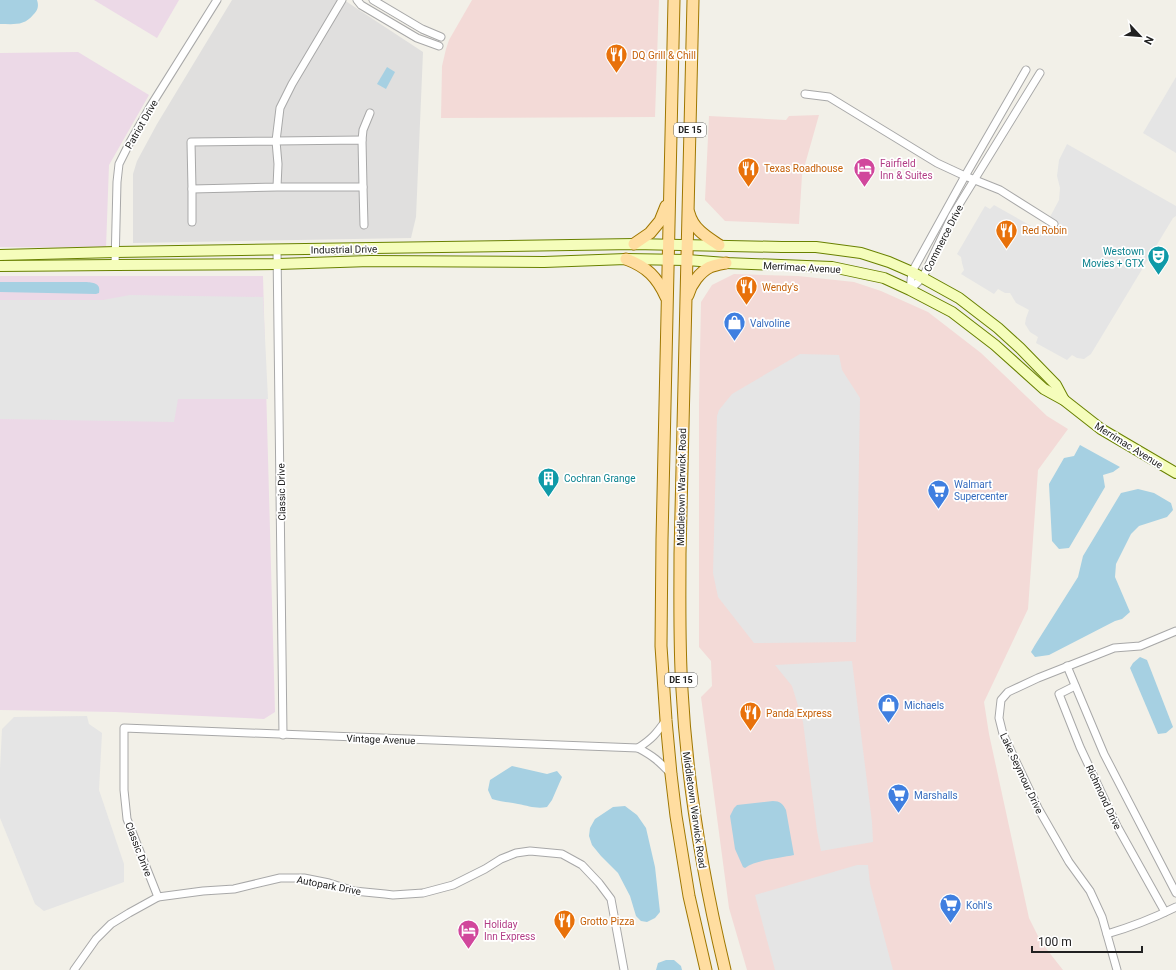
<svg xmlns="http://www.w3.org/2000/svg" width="1176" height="970" font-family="Roboto,sans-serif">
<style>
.residential{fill:#e0dfde}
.commercial{fill:#f3dad7}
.industrial{fill:#ecd9e7}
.parking{fill:#e5e5e5}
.water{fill:#a6d0e2}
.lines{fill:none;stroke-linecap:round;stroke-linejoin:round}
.street-casing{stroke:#a8a8a8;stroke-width:9}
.secondary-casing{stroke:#698100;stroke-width:12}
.primary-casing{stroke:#9f7700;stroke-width:13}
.street{stroke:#fff;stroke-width:7}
.secondary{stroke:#f5fdbb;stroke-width:10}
.primary{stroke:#ffdda0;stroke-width:11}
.labels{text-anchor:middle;stroke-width:3.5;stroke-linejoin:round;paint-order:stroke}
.shield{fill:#fff;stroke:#646464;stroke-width:1}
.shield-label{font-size:9px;font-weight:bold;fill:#212121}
.food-label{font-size:10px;fill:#c56008;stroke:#fff;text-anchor:start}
.street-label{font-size:10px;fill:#212121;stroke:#fff}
.hotel-label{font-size:10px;fill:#b23c85;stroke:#fff;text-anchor:start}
.culture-label{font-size:10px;fill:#0d838f;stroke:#fff;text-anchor:end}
.shop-label{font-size:10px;fill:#366cbe;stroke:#fff;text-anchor:start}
</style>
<rect width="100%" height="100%" fill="#f2f0e8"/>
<path class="residential" d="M 232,0 L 344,0 L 423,52 L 416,217 L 411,238 L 133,243 L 133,174 L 137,161 L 157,124 Z"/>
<g class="commercial">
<path d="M 472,0 L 659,0 L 655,117 L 441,118 L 442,66 L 446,49 L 449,40 Z"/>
<path d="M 819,115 L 802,175 L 799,224 L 725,221 L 705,200 L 709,116 L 786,120 L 789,116 Z"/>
<path d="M 734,274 L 798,276 L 854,282 L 881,291 L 928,312 L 981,353 L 1047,416 L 1068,429 L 1038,470 L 1028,609 L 984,702 L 989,734 L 1029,918 L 1041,942 L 1063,970 L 747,970 L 729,908 L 701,697 L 712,686 L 711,661 L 699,647 L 699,403 L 701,302 L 712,285 Z"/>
</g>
<g class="industrial">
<path d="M 94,0 L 179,0 L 157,38 Z"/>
<path d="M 78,52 L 149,95 L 109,165 L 106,248 L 0,247 L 0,53 Z"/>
<path d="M 0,276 L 263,276 L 275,712 L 264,719 L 115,712 L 0,710 Z"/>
</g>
<g class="parking">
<path d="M 1176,77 L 1176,153 L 1143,133 Z"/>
<path d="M 1067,144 L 1176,206 L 1176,216 L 1173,218 L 1091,354 L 1084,359 L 1077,358 L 1072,355 L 1067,360 L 1036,343 L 1038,337 L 1030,332 L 1025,324 L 1026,318 L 1029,310 L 1016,303 L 1010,293 L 1005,293 L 998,289 L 994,294 L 961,274 L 964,270 L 962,263 L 961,257 L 957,254 L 985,206 L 990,209 L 994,205 L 1042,232 L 1059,200 L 1060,188 L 1057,176 L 1059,160 Z"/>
<path d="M 130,295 L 263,297 L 268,399 L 178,399 L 174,422 L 0,419 L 0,300 L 103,300 Z"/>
<path d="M 800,354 L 839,355 L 842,370 L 860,398 L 856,642 L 754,643 L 718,597 L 713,573 L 717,416 L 719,410 L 732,394 Z"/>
<path d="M 852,661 L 872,822 L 873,842 L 821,851 L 817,831 L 803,722 L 792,686 L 775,665 Z"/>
<path d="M 87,716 L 89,724 L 102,733 L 99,790 L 124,864 L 124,882 L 44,911 L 35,904 L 0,818 L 0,769 L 2,729 L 14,717 Z"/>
<path d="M 857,865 L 868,865 L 870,884 L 893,970 L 775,970 L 755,895 Z"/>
</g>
<g class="water">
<path d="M 0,0 L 37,0 C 39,6 38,10 33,15 C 24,26 14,24 0,24 Z"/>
<path d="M 387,67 L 395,72 L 386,89 L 377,84 Z"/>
<path d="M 0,282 L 87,282 C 94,283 101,283 99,293 L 96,294 L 0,292 Z"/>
<path d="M 1080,445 L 1120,467 L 1113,472 L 1103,475 L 1105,487 L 1069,548 L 1059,549 L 1052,541 L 1049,484 L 1064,458 L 1074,456 Z"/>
<path d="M 1138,489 L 1154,493 L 1171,503 L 1173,510 L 1167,517 L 1139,526 L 1131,534 L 1116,564 L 1115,577 L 1130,612 L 1122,619 L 1115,621 L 1049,655 L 1035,657 L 1031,652 L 1035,645 L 1078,577 L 1083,556 L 1121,493 Z"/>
<path d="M 1140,657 L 1147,660 L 1173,727 L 1166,733 L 1158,734 L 1130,668 L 1133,663 Z"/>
<path d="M 512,766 L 547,774 L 557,771 L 562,777 L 552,800 L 547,807 C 536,809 529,806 518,804 C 509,802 501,802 492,799 L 488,790 L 490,780 Z"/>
<path d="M 773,801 C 780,801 783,804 786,810 L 794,855 C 780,858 756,860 745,868 L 743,867 L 735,849 L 730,816 L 734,808 L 737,805 Z"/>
<path d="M 625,806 L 637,815 L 646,828 L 655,867 L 660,912 L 655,918 L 647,922 L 641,921 L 636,916 L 630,896 L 618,873 L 601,856 L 592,845 L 589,836 L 590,828 L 595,819 L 613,807 Z"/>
<path d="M 666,960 L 674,960 L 681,966 L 682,970 L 656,970 L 658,963 Z"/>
</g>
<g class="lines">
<defs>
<g id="street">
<path d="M 357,0 L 361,5 L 417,38 L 439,46"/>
<path d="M 373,0 L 422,29 L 441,37"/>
<path d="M 805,94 L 829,97 L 937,163 L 965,176 L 1000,190 L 1054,224"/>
<path d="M 362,140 L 363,130 L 370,113"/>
<path d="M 277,187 L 192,189 L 191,142 L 362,140 L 363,187 L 277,187 L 278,164 L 276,141 L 280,108 L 292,84 L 342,0"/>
<path d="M 363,187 L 364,225"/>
<path d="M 192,189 L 192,222"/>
<path d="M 277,249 L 283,735"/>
<path d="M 115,265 L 117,182 L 119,164 L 130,142 L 150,107 L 217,0"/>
<path d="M 910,290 L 923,277 L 952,216 L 1040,73"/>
<path d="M 910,290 L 912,272 L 965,176 L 1026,70"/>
<path d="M 1067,666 L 1104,754 L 1176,893"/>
<path d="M 1075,686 L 1059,694 L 1080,747 L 1117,826 L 1165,912"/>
<path d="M 638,748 C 652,739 656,734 666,720"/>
<path d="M 158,897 L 127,819 L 124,790 L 124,728 L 638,748 C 653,756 659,761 671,774"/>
<path d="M 1107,934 C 1131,927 1154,918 1176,907"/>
<path d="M 74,970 L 96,939 L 111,924 L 129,913 L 158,897 L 203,891 L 234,889 L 280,878 L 304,878 L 329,883 L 354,891 L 385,894 L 393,895 L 423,893 L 453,885 L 485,869 L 501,859 L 516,853 L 530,851 L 562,854 L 582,865 L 599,883 L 611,899 L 624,970"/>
<path d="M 1117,970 L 1102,917 L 1090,891 L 1069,862 L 1038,808 L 1003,734 L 999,718 L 1001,700 L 1008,692 L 1038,678 L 1114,648 L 1140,646 L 1176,631"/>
</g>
<g id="secondary">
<path d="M 0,255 L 116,252 L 634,244 L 782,247 L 816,247 L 861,253 L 889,262 L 912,272 L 959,298 L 998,328 L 1020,348 L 1056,385 L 1064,400"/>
<path d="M 0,266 L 115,265 L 278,264 L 370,261 L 544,262 L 626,259 L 687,260 L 726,263 L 832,267 L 884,278 L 910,290 L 952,312 L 995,345 L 1044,389 L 1064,400 L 1101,429 L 1176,473"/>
</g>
<g id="primary">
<path d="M 674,0 L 662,540 L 661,646 L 666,720 L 671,774 L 676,816 L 689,896 L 706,970"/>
<path d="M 693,0 L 680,554 C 680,599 679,644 682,690 C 687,784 703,878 725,970"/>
<path d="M 689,213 C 693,229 707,237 719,245"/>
<path d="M 634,244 L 650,233 L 660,221 L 666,206"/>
<path d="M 626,259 C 647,267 657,277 666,297"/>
<path d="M 688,295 C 691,284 700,272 710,267 C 715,265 721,264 726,263"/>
</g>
</defs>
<use href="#street" class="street-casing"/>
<use href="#secondary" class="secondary-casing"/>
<use href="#primary" class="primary-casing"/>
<use href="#street" class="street"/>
<use href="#secondary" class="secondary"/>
<use href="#primary" class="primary"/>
</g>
<defs>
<symbol id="restaurant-pin" viewBox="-11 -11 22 30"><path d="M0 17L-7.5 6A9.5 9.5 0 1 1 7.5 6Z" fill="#e8710a" stroke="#fff"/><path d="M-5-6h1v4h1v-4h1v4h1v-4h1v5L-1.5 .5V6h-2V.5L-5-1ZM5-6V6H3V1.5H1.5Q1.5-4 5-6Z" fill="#fff"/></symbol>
<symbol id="hotel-pin" viewBox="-11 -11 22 30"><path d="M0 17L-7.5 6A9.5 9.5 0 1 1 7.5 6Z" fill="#d1479c" stroke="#fff"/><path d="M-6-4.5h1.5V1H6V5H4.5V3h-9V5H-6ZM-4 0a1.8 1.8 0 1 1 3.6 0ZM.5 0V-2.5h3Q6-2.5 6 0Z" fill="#fff"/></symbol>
<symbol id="theatre-pin" viewBox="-11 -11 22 30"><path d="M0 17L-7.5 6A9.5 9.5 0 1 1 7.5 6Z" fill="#0f9aa8" stroke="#fff"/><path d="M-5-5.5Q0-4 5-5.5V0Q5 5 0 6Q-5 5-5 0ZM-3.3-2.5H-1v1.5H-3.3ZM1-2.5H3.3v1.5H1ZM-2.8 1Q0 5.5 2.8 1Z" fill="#fff"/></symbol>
<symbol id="shop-pin" viewBox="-11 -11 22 30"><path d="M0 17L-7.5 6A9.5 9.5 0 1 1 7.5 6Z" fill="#3f7fe0" stroke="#fff"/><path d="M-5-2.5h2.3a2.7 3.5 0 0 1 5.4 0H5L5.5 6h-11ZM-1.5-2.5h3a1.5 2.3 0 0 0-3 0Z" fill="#fff"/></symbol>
<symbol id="building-pin" viewBox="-11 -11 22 30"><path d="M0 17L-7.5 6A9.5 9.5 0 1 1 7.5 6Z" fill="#0f9aa8" stroke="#fff"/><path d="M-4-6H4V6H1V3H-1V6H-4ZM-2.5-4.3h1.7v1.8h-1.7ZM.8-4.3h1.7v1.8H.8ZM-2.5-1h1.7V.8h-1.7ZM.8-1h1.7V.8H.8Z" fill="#fff"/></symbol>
<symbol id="supermarket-pin" viewBox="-11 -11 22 30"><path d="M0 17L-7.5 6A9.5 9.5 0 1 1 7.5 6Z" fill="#3f7fe0" stroke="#fff"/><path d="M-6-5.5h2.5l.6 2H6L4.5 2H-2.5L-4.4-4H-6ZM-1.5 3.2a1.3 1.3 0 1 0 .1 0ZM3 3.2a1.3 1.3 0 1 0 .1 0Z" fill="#fff"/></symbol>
</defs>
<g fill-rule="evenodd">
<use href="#restaurant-pin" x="604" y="42" width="25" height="34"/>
<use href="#restaurant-pin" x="736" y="156" width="25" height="34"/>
<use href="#hotel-pin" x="852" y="156" width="25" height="34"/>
<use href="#restaurant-pin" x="994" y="218" width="25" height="34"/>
<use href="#theatre-pin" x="1146" y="244" width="25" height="34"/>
<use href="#restaurant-pin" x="734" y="274" width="25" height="34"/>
<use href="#shop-pin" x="722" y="310" width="25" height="34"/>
<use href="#building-pin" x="536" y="466" width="25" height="34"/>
<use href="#supermarket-pin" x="926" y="478" width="25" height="34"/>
<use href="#shop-pin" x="876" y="692" width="25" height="34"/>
<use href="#restaurant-pin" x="738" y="700" width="25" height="34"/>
<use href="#supermarket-pin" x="886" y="782" width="25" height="34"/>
<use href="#supermarket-pin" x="938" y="892" width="25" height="34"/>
<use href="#restaurant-pin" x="552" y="908" width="25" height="34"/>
<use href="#hotel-pin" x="456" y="918" width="25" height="34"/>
</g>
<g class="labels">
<g class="shield">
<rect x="674" y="123" width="32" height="14" rx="3"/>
<rect x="665" y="673" width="32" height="14" rx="3"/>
</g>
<g class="shield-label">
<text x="690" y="133">DE 15</text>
<text x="681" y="683">DE 15</text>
</g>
<g class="food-label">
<text x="632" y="59">DQ Grill &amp; Chill</text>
<text x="764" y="172">Texas Roadhouse</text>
<text x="1022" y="234">Red Robin</text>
<text x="762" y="291">Wendy's</text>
<text x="766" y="717">Panda Express</text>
<text x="580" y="925">Grotto Pizza</text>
</g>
<g class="street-label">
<text transform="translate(141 124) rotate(-60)" y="4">Patriot Drive</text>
<text transform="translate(943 238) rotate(-63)" y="4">Commerce Drive</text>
<text transform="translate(344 249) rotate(-1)" y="4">Industrial Drive</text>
<text transform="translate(802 267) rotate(3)" y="4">Merrimac Avenue</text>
<text transform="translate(1129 445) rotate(32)" y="4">Merrimac Avenue</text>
<text transform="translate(681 487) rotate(-89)" y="4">Middletown Warwick Road</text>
<text transform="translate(281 492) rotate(-91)" y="4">Classic Drive</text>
<text transform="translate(381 739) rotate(2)" y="4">Vintage Avenue</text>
<text transform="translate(1022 773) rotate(65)" y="4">Lake Seymour Drive</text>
<text transform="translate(1104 797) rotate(65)" y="4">Richmond Drive</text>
<text transform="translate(695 810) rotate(82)" y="4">Middletown Warwick Road</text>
<text transform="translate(139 849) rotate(69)" y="4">Classic Drive</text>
<text transform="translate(329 885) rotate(11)" y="4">Autopark Drive</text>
</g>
<g class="hotel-label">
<text x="880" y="167">Fairfield<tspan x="880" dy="12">Inn &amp; Suites</tspan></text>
<text x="484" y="928">Holiday<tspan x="484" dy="12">Inn Express</tspan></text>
</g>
<g class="culture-label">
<text x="1144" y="255">Westown<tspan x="1144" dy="12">Movies + GTX</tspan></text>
<text x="564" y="482" text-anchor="start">Cochran Grange</text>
</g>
<g class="shop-label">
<text x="750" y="327">Valvoline</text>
<text x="954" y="488">Walmart<tspan x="954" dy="12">Supercenter</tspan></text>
<text x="904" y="709">Michaels</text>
<text x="914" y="799">Marshalls</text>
<text x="966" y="909">Kohl's</text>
</g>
</g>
<g transform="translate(1140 36) rotate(116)" stroke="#ffffff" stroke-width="3" paint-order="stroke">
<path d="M0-3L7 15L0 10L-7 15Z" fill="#212121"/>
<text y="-6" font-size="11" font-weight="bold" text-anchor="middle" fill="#212121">N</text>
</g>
<path d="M1032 946v6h110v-6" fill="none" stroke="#212121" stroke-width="2"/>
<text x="1038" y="946" font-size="12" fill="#212121" stroke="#ffffff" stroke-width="3" paint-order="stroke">100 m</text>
</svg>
